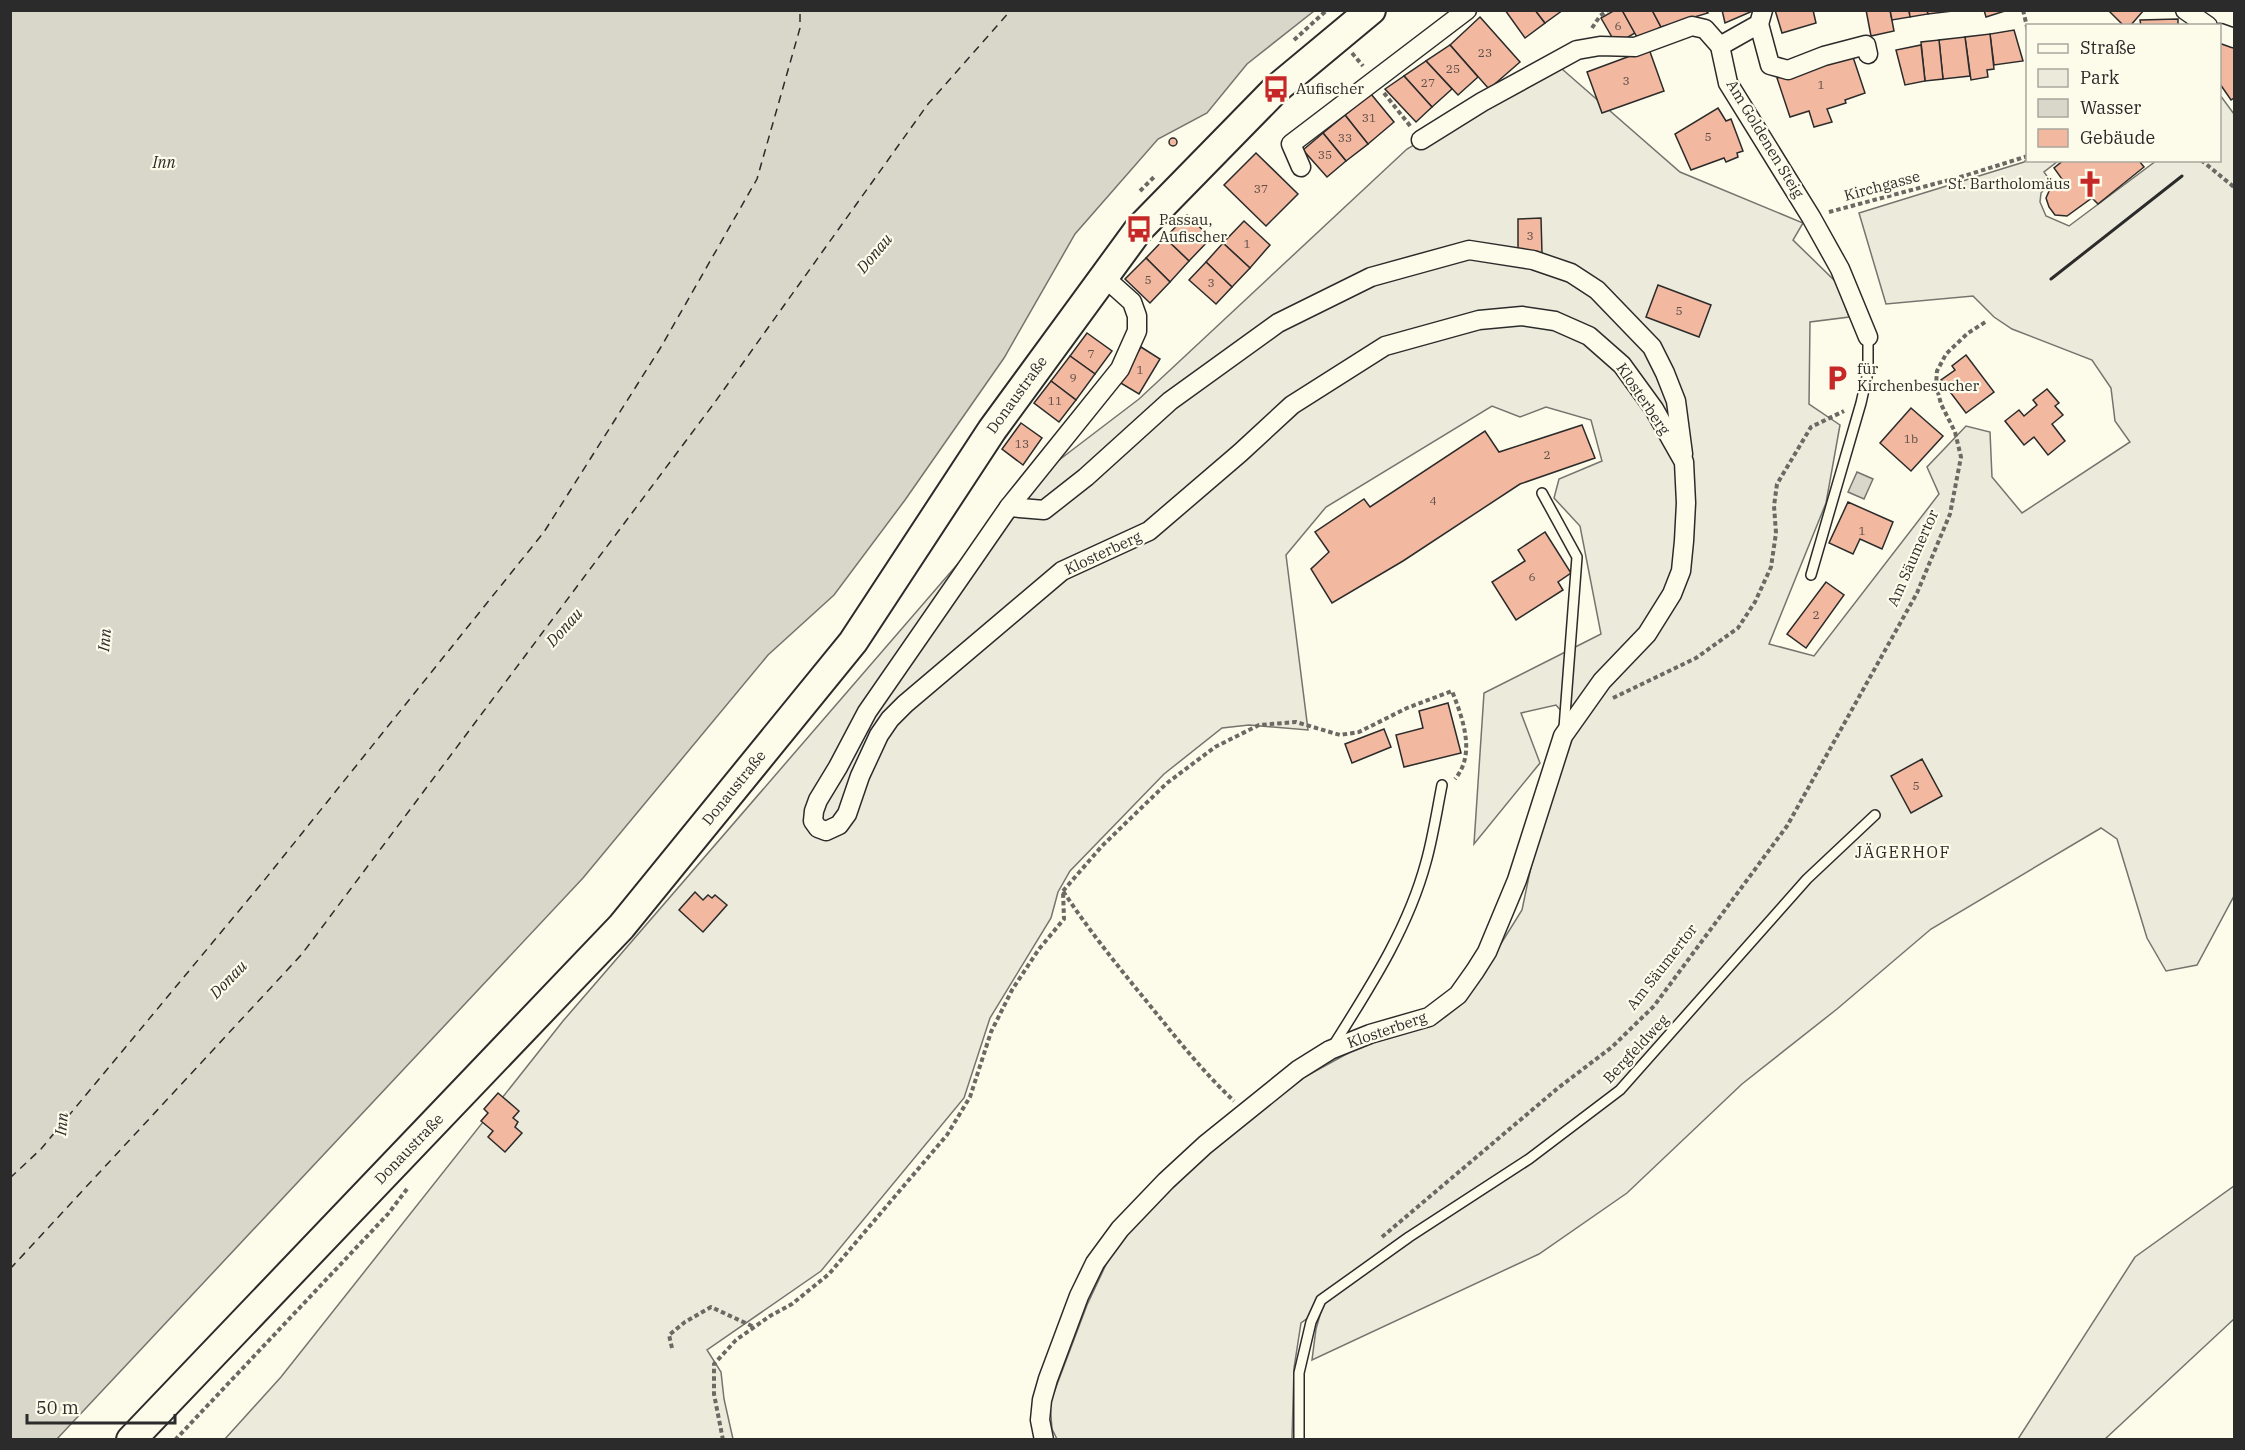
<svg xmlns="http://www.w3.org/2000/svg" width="2245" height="1450" font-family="'IBM Plex Serif',serif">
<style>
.green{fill:#ecebdb;stroke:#74746e;stroke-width:1.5}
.water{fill:#d8d7c9;stroke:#74746e;stroke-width:1.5}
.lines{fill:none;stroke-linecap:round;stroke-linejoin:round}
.ferry{stroke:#2b2b2b;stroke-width:1.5;stroke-dasharray:8 6;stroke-linecap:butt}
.building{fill:#f2b8a0;stroke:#2b2b2b;stroke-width:1.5}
.service-casing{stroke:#2b2b2b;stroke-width:12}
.minor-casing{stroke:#2b2b2b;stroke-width:21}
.primary-casing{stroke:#2b2b2b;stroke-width:32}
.path{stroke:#6a6964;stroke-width:4;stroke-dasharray:4.5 3;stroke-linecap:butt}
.service{stroke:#fdfbea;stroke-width:9}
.minor{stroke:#fdfbea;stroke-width:18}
.primary{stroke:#fdfbea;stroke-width:28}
.wall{stroke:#2b2b2b;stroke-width:3}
.labels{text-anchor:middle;stroke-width:4.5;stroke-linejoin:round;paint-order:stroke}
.number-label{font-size:12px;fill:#5d4e48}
.poi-label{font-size:15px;fill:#2b2b2b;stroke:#fdfbea;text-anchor:start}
.street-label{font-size:15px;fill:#2b2b2b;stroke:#fdfbea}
.water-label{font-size:16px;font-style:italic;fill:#2b2b2b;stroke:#fdfbea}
.neighbourhood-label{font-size:16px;letter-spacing:1.5px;fill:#2b2b2b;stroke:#fdfbea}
</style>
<rect width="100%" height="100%" fill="#fdfbea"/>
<g class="green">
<path d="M 1554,62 L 1680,172 L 1803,223 L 1793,240 L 1837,283 L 1849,317 L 1810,322 L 1809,404 L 1840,425 L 1826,503 L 1769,644 L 1814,656 L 1939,494 L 1927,467 L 1966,426 L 1990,432 L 1992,477 L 2022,513 L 2130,442 L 2115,421 L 2111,388 L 2092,360 L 2012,329 L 1994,317 L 1973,296 L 1886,304 L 1859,213 L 2024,162 L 2027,159 L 2058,161 L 2044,172 L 2051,182 L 2041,193 L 2040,202 L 2046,216 L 2069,226 L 2156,161 L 2220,160 L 2220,95 L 2234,114 L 2234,901 L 2233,898 L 2197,965 L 2166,971 L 2147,938 L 2117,839 L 2101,828 L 1931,929 L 1837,1009 L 1742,1084 L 1627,1193 L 1539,1254 L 1312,1360 L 1316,1329 L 1322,1308 L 1301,1323 L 1294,1368 L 1292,1439 L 1057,1439 L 1052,1429 L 1050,1403 L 1087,1305 L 1117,1241 L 1151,1205 L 1240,1126 L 1299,1080 L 1363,1045 L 1433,1025 L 1489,963 L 1522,910 L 1533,857 L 1555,786 L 1578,723 L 1562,712 L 1556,705 L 1521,713 L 1540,763 L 1474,844 L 1484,693 L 1601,634 L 1580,526 L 1554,498 L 1559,479 L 1602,461 L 1591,420 L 1546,407 L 1520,417 L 1492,406 L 1326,507 L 1286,555 L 1308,730 L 1249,725 L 1222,728 L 1164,774 L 1070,871 L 1058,892 L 1051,918 L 990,1018 L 964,1098 L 821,1271 L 707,1350 L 721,1372 L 724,1399 L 733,1439 L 224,1440 L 281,1377 L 563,1021 L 1025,486 L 1139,399 L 1407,149 Z"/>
<path d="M 2234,1186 L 2234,1319 L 2105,1439 L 2018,1439 L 2135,1257 Z"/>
</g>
<g class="water">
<path d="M 10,11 L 1314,11 L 1247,64 L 1207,113 L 1158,139 L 1075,234 L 1004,358 L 905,500 L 834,595 L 768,655 L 583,878 L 56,1440 L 10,1439 Z"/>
<path d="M 1857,472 L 1873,479 L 1864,499 L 1848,492 Z"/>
</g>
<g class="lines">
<g class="ferry">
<path d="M 10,1178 L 41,1149 L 262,883 L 544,532 L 661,347 L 757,179 L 800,28 L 800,10"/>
<path d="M 10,1269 L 302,954 L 715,402 L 928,104 L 1011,10"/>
</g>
</g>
<g class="building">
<path d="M 1505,10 L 1535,10 L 1545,23 L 1525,38 Z"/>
<path d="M 1535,10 L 1563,10 L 1545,23 Z"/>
<path d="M 1615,10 L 1622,10 L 1635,33 L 1616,44 L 1601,18 Z"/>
<path d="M 1622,10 L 1652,10 L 1661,27 L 1638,39 Z"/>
<path d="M 1652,10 L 1705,10 L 1708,13 L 1661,27 Z"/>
<path d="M 1722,10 L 1755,10 L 1725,23 Z"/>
<path d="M 1775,10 L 1813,10 L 1816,23 L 1782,33 Z"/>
<path d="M 1866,10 L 1890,10 L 1894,31 L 1871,36 Z"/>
<path d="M 1890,10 L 1909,10 L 1910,17 L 1892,20 Z"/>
<path d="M 1909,10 L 1927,10 L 1928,14 L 1910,17 Z"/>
<path d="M 1927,10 L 1952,10 L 1952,11 L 1928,14 Z"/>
<path d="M 1984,10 L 2008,10 L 1986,17 Z"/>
<path d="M 2108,10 L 2144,10 L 2130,26 L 2124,26 Z"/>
<path d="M 1480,17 L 1520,62 L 1489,89 L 1450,45 Z"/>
<path d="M 2178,19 L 2178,26 L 2141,26 L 2140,20 Z"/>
<path d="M 2014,30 L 2023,61 L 1994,65 L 1990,34 Z"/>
<path d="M 1990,34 L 1994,69 L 1987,70 L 1988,77 L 1971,80 L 1965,37 Z"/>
<path d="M 1965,37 L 1970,76 L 1943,79 L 1939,40 Z"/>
<path d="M 1939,40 L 1943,79 L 1925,81 L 1921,42 Z"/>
<path d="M 2220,40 L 2234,46 L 2234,98 L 2231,100 L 2220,84 Z"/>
<path d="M 1450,45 L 1478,77 L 1458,95 L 1426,61 Z"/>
<path d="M 1921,45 L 1925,81 L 1905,85 L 1896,50 Z"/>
<path d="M 1649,49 L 1664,91 L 1602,113 L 1587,72 Z"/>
<path d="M 1852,54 L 1865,93 L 1845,100 L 1846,103 L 1827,109 L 1832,122 L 1814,127 L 1809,111 L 1790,117 L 1777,78 Z"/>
<path d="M 1426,61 L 1452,89 L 1432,107 L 1404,76 Z"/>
<path d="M 1404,76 L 1432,107 L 1416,122 L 1385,89 Z"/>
<path d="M 1371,94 L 1394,122 L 1368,144 L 1345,115 Z"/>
<path d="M 1718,108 L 1726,121 L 1731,119 L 1743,151 L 1737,153 L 1738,157 L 1726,162 L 1724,158 L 1691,170 L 1675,134 Z"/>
<path d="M 1345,115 L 1368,144 L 1346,161 L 1323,133 Z"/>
<path d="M 1323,133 L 1346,161 L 1327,177 L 1303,150 Z"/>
<circle cx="1173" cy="142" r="4"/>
<path d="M 1256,153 L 1298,194 L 1266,226 L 1224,185 Z"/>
<path d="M 2064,160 L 2141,160 L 2140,162 L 2144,167 L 2098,204 L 2092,198 L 2067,216 L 2055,215 L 2049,207 L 2046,198 L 2050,189 L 2062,179 L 2054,168 Z"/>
<path d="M 1187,215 L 1211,238 L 1189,261 L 1165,238 Z"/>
<path d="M 1541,218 L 1542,253 L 1518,253 L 1518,219 Z"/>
<path d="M 1244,221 L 1270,245 L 1250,268 L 1223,243 Z"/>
<path d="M 1165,238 L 1189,261 L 1170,282 L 1146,258 Z"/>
<path d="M 1223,243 L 1250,268 L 1232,287 L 1206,262 Z"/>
<path d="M 1146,258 L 1170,282 L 1150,303 L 1125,279 Z"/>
<path d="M 1206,262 L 1232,287 L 1216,304 L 1189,280 Z"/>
<path d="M 1658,285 L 1711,305 L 1699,337 L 1646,317 Z"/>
<path d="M 1087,333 L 1112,351 L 1095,374 L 1070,356 Z"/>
<path d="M 1141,347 L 1160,359 L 1139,394 L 1119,382 Z"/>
<path d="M 1966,355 L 1994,392 L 1966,413 L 1941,380 L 1955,370 L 1952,366 Z"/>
<path d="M 1070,356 L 1095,374 L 1076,400 L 1051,381 Z"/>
<path d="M 1051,381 L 1076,400 L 1059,422 L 1034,403 Z"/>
<path d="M 2047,389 L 2059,403 L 2055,406 L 2063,415 L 2052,424 L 2065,441 L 2048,455 L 2034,437 L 2024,445 L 2005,421 L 2019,410 L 2024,416 L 2037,405 L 2033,400 Z"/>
<path d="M 1911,408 L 1943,436 L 1911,471 L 1880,443 Z"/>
<path d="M 1021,423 L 1042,438 L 1023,465 L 1002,449 Z"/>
<path d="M 1582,425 L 1595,458 L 1520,484 L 1403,561 L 1332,603 L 1311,569 L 1329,552 L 1315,532 L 1364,499 L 1370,507 L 1485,431 L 1499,452 Z"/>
<path d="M 1848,502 L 1893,522 L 1882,549 L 1860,539 L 1853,554 L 1829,543 Z"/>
<path d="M 1545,532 L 1571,573 L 1558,582 L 1563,590 L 1516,620 L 1492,582 L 1525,561 L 1518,550 Z"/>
<path d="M 1826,582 L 1844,595 L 1806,648 L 1787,634 Z"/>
<path d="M 1448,703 L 1461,753 L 1404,767 L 1396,735 L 1423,728 L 1419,711 Z"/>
<path d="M 1384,729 L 1391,747 L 1352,763 L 1345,744 Z"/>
<path d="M 1922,759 L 1942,796 L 1911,813 L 1891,776 Z"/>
<path d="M 695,892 L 703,900 L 708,895 L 712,898 L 715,895 L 727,905 L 703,932 L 679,910 Z"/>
<path d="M 498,1093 L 519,1111 L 513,1118 L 518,1122 L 515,1127 L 522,1133 L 505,1152 L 488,1137 L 493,1131 L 481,1121 L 488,1113 L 484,1109 Z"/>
</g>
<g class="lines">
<defs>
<g id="service">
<path d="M 1542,493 L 1577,557 L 1564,728"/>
<path d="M 1811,575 L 1861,403 L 1868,372 L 1868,337"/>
<path d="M 1333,1046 C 1370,987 1408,929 1426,862 C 1433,837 1437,810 1442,785"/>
<path d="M 1299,1440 L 1299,1373 L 1311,1322 L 1321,1300 L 1409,1237 L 1529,1159 L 1620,1090 L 1807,879 L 1875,815"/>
</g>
<g id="minor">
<path d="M 2185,10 L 2208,26"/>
<path d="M 1759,24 L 1770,65 L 1788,70 L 1824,56 L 1866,45 L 1868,54"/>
<path d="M 2220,33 L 2234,38"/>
<path d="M 1720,46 L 1759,24 L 1763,10"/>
<path d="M 1421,140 L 1482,102 L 1577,50 L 1600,46 L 1635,47 L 1692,26 L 1705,29 L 1720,46 L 1728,83 L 1811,217 L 1840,269 L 1868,337"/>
<path d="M 1301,167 L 1291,144 L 1467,10"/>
<path d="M 1009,507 L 1044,510 L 1086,477 L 1170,401 L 1278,323 L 1371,277 L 1469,250 L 1533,260 L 1571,273 L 1597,290 L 1652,347 L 1665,373 L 1676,401 L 1683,454"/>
<path d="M 1044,1440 L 1040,1420 L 1042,1400 L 1048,1379 L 1079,1296 L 1095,1263 L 1120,1229 L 1166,1181 L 1205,1145 L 1298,1070 L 1330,1050 L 1370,1034 L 1429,1017 L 1458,995 L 1475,971 L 1487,952 L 1517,880 L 1563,736 L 1602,681 L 1647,634 L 1672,594 L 1681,571 L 1684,541 L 1686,503 L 1684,462 L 1654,409 L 1622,365 L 1589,336 L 1555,321 L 1522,316 L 1479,320 L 1385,346 L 1292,405 L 1240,453 L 1149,531 L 1062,571 L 905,704 L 890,719 L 879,735 L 860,776 L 847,814 L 839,825 L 826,831 L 818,828 L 813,821 L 814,811 L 818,800 L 838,767 L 867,712 L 1009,507 L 1120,369 L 1137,331 L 1137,316 L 1132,302 L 1103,276"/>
</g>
<path id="primary" d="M 131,1440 L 621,927 L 853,642 L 992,430 L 1139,229 L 1276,89 L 1371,10"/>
</defs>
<use href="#service" class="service-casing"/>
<use href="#minor" class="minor-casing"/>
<use href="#primary" class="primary-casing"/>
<g class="path">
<path d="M 2023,10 L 2028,31"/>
<path d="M 1592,28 L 1600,16 L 1608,10"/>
<path d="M 1294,40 L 1327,10"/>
<path d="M 1352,53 L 1363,66"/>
<path d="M 1384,93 L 1411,127"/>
<path d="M 2201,160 L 2234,187"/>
<path d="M 1140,191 L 1154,177"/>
<path d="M 1829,212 L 1964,176 L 2028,156"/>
<path d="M 1613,698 L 1696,658 L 1738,628 L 1755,602 L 1771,567 L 1776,533 L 1774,506 L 1777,484 L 1811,427 L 1844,411"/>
<path d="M 1063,891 L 1102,846 L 1167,783 L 1215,747 L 1259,725 L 1296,722 L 1340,735 L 1359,732 L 1407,708 L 1452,691 C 1463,719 1476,754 1455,779"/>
<path d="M 1382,1237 L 1558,1088 L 1612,1047 L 1654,1006 L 1787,826 L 1917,593 L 1950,514 L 1961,457 L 1955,432 L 1941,404 L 1936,385 L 1937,371 L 1946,354 L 1968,333 L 1987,321"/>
<path d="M 672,1348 L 669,1335 L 685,1322 L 711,1307 L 754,1327"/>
<path d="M 175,1440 L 388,1214 L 407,1189"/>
<path d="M 723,1440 L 714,1394 L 714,1364 L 736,1340 L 770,1316 L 792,1304 L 829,1274 L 947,1135 L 970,1097 L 991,1032 L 1012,990 L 1039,949 L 1064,919 L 1063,891 C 1090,932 1121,970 1152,1008 C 1178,1040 1204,1073 1234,1101"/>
</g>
<use href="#service" class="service"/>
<use href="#minor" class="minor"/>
<use href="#primary" class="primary"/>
<path class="wall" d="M 2051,279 L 2182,176"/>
</g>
<defs>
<symbol id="bus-bare" viewBox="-9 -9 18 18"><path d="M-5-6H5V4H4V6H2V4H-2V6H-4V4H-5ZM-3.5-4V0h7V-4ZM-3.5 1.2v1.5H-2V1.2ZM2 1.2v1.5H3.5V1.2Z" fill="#c62828" stroke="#fdfbea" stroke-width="2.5" paint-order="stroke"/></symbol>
<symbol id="church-bare" viewBox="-9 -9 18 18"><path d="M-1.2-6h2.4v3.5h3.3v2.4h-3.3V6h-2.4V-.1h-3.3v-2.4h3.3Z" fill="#c62828" stroke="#fdfbea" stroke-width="2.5" paint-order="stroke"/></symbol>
<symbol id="parking-bare" viewBox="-9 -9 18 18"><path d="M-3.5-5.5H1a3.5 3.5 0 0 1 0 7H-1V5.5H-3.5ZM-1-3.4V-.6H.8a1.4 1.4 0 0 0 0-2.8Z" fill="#c62828" stroke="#fdfbea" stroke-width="2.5" paint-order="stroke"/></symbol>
</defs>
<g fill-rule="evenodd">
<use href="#bus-bare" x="1257" y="70" width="38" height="38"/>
<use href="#church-bare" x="2071" y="165" width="38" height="38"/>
<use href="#bus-bare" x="1120" y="210" width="38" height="38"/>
<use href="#parking-bare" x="1818" y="359" width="38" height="38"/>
</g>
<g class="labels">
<g class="number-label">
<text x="1618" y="30">6</text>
<text x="1485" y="57">23</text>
<text x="1453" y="73">25</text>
<text x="1626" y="85">3</text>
<text x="1428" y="87">27</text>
<text x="1821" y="89">1</text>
<text x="1369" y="122">31</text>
<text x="1708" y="141">5</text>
<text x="1345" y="142">33</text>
<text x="1325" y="159">35</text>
<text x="1261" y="193">37</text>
<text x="1530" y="240">3</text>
<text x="1247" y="248">1</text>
<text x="1148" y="284">5</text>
<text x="1211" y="287">3</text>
<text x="1679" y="315">5</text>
<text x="1091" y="358">7</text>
<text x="1140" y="374">1</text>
<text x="1073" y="382">9</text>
<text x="1055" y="405">11</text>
<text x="1911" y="443">1b</text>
<text x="1022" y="448">13</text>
<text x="1547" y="459">2</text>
<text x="1433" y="505">4</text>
<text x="1862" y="535">1</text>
<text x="1532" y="581">6</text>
<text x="1816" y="619">2</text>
<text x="1916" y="790">5</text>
</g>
<g class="poi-label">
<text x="1296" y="94">Aufischer</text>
<text x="2070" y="189" text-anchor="end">St. Bartholomäus</text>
<text x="1159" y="225">Passau,<tspan x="1159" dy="17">Aufischer</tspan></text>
<text x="1857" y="374">für<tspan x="1857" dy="17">Kirchenbesucher</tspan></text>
</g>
<g class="street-label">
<text transform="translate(1765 139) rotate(59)" y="5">Am Goldenen Steig</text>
<text transform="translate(1882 186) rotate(-15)" y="5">Kirchgasse</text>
<text transform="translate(1017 395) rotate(-54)" y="5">Donaustraße</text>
<text transform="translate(1643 399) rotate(56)" y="5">Klosterberg</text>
<text transform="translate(1103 553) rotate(-25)" y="5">Klosterberg</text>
<text transform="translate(1913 558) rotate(-66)" y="5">Am Säumertor</text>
<text transform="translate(734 788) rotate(-51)" y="5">Donaustraße</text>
<text transform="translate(1662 967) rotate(-52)" y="5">Am Säumertor</text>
<text transform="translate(1387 1030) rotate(-19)" y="5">Klosterberg</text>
<text transform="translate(1636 1049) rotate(-47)" y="5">Bergfeldweg</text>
<text transform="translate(409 1149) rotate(-46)" y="5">Donaustraße</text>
</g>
<g class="water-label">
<text x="164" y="168">Inn</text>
<text transform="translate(874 253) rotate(-50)" y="6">Donau</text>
<text transform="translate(564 627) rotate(-48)" y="6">Donau</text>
<text transform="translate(104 640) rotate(-85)" y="6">Inn</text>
<text transform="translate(228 979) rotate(-46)" y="6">Donau</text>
<text transform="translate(61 1124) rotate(-85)" y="6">Inn</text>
</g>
<g class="neighbourhood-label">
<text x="1903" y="858">JÄGERHOF</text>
</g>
</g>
<rect width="2245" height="1450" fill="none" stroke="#2b2b2b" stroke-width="24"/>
<rect x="2026" y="24" width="195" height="138" fill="#fdfbea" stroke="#a9a89e" stroke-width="1.5"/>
<rect x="2038" y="44" width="30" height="9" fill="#fdfbea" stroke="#a9a89e" stroke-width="1.5"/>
<text x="2080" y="54" font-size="18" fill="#2b2b2b">Straße</text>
<rect x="2038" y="69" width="30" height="18" fill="#ecebdb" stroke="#a9a89e" stroke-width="1.5"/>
<text x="2080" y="84" font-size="18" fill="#2b2b2b">Park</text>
<rect x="2038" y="99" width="30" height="18" fill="#d8d7c9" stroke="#a9a89e" stroke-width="1.5"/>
<text x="2080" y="114" font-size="18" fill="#2b2b2b">Wasser</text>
<rect x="2038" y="129" width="30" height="18" fill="#f2b8a0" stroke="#a9a89e" stroke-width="1.5"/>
<text x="2080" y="144" font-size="18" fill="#2b2b2b">Gebäude</text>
<path d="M27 1414v9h148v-9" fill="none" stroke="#2b2b2b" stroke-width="3"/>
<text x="36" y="1414" font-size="18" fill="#2b2b2b" stroke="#fdfbea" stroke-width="4.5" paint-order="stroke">50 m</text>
</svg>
